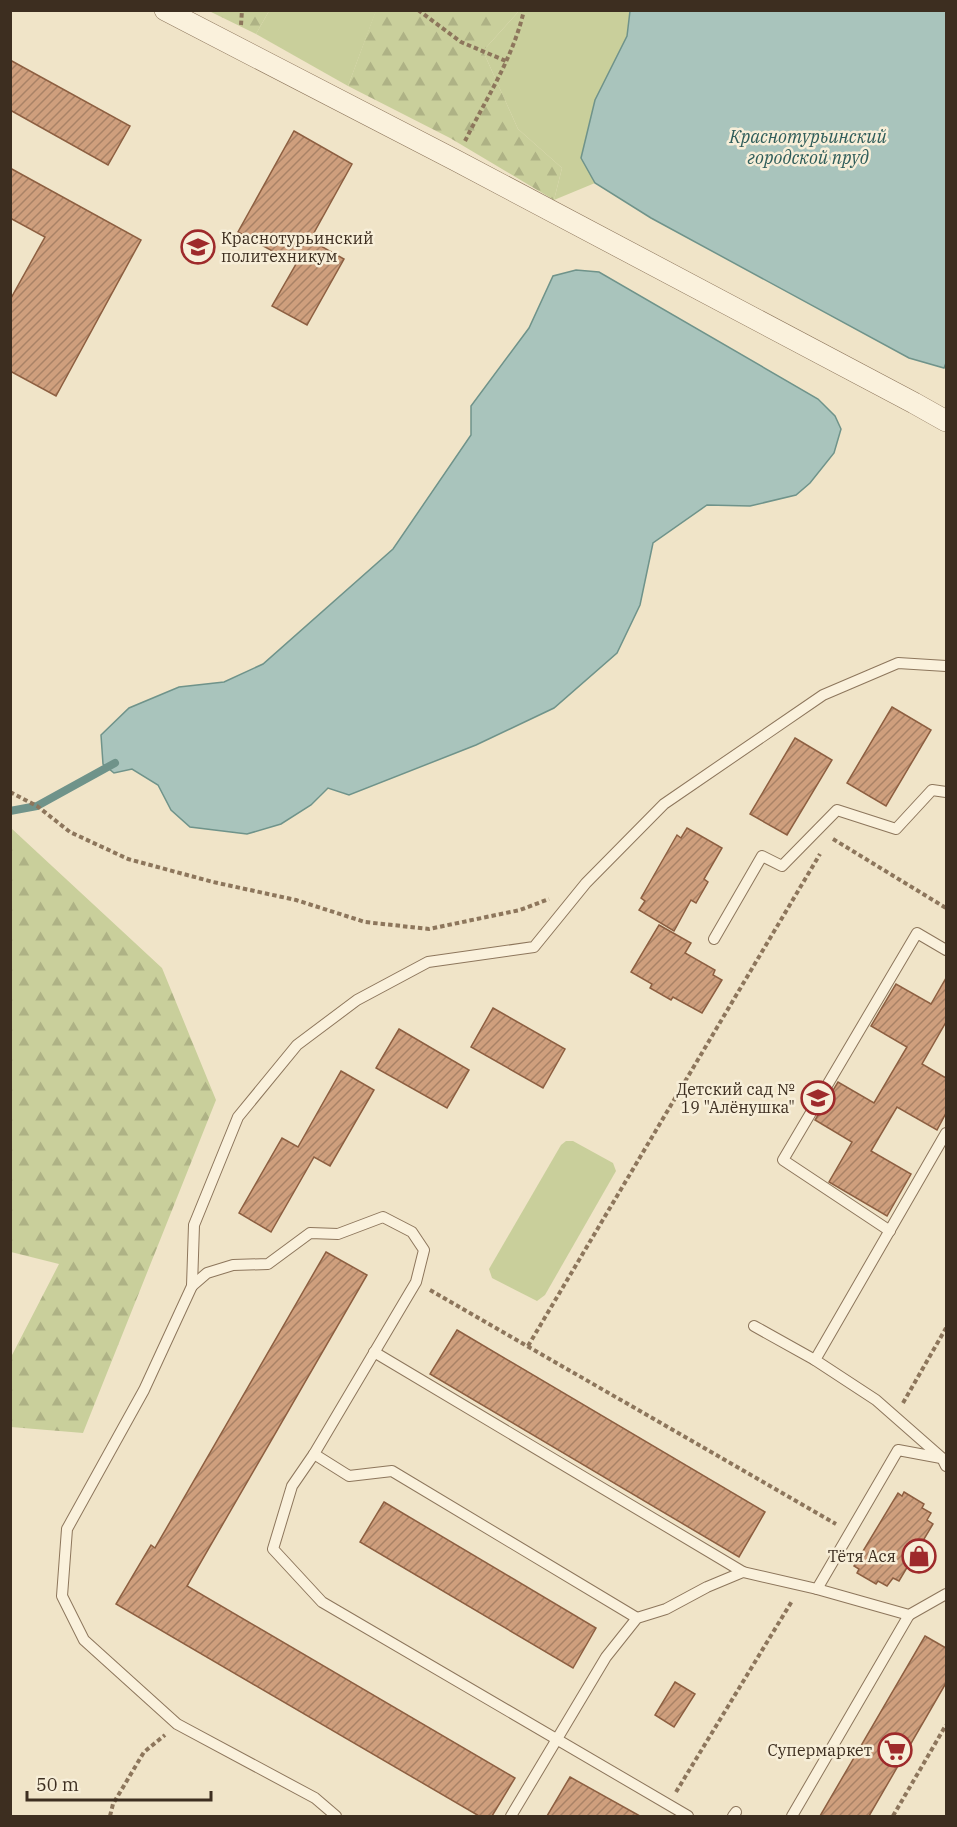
<svg xmlns="http://www.w3.org/2000/svg" width="957" height="1827" font-family="'IBM Plex Serif',serif">
<style>
.grass{fill:#c9cf9b}
.forest{fill:url(#forest-firs)}
.water{fill:#a9c4bc;stroke:#6f938a;stroke-width:1.5}
.lines{fill:none;stroke-linecap:round;stroke-linejoin:round}
.stream{stroke:#6f938a;stroke-width:8}
.building{fill:url(#building-hatch);stroke:#8d5f41;stroke-width:1.5}
.service-casing{stroke:#8d765c;stroke-width:12}
.minor-casing{stroke:#8d765c;stroke-width:22}
.path{stroke:#8d765c;stroke-width:4;stroke-dasharray:4.5 3;stroke-linecap:butt}
.service{stroke:#faf1dc;stroke-width:10}
.minor{stroke:#faf1dc;stroke-width:21}
.labels{text-anchor:middle;stroke-width:5;stroke-linejoin:round;paint-order:stroke}
.poi-label{font-size:16px;fill:#3d2e20;stroke:#f7eed8;text-anchor:end}
.water-label{font-size:18px;font-style:italic;fill:#2f5d5a;stroke:#f7eed8}
</style>
<defs>
<pattern id="forest-firs" width="22" height="20" patternUnits="userSpaceOnUse" patternTransform="scale(1.5)"><rect width="22" height="20" fill="#c9cf9b"/><path d="M5 1l3.5 6h-7zM16 11l3.5 6h-7z" fill="#aeb285"/></pattern>
<pattern id="building-hatch" width="6" height="6" patternUnits="userSpaceOnUse" patternTransform="scale(1.5)"><rect width="6" height="6" fill="#cf9f7d"/><path d="M-1 1l2-2M0 6l6-6M5 7l2-2" fill="none" stroke="#a98266"/></pattern>
</defs>
<rect width="100%" height="100%" fill="#f0e4c8"/>
<g class="grass">
<path d="M 269,11 L 376,11 L 348,86 L 256,34 Z"/>
<path d="M 519,11 L 630,11 L 627,36 L 595,100 L 581,158 L 595,183 L 554,200 L 562,168 L 518,129 L 483,51 Z"/>
<path d="M 566,1141 L 573,1141 L 613,1163 L 616,1171 L 545,1295 L 537,1301 L 492,1278 L 489,1269 L 561,1145 Z"/>
</g>
<g class="forest">
<path d="M 376,10 L 519,11 L 483,51 L 518,129 L 562,168 L 554,200 L 450,138 L 348,86 Z"/>
<path d="M 209,11 L 269,11 L 256,34 Z"/>
<path d="M 11,828 L 162,968 L 216,1100 L 83,1433 L 11,1427 L 11,1357 L 59,1264 L 11,1252 Z"/>
</g>
<g class="water">
<path d="M 630,11 L 946,11 L 946,363 L 944,368 L 909,358 L 651,218 L 595,183 L 581,158 L 595,100 L 627,36 Z"/>
<path d="M 576,270 L 599,272 L 818,399 L 835,416 L 841,429 L 834,453 L 810,483 L 796,495 L 750,506 L 707,505 L 653,543 L 640,605 L 617,653 L 554,708 L 476,745 L 349,795 L 328,788 L 311,805 L 281,824 L 247,834 L 190,827 L 171,810 L 158,785 L 132,769 L 114,773 L 103,764 L 101,735 L 129,708 L 179,687 L 224,682 L 263,664 L 393,549 L 471,435 L 471,406 L 529,328 L 553,276 Z"/>
</g>
<g class="lines">
<path class="stream" d="M 10,811 L 37,806 L 115,763"/>
</g>
<g class="building">
<path d="M 10,60 L 130,126 L 108,165 L 10,110 Z"/>
<path d="M 294,131 L 352,164 L 310,240 L 344,259 L 307,325 L 272,306 L 296,264 L 238,232 Z"/>
<path d="M 10,168 L 141,240 L 56,396 L 10,371 L 10,300 L 45,237 L 10,218 Z"/>
<path d="M 892,707 L 931,730 L 886,806 L 847,783 Z"/>
<path d="M 795,738 L 832,760 L 787,835 L 750,814 Z"/>
<path d="M 687,828 L 722,848 L 704,879 L 708,882 L 696,903 L 691,900 L 674,931 L 639,910 L 645,901 L 641,898 L 677,835 L 681,838 Z"/>
<path d="M 659,925 L 691,943 L 685,953 L 715,970 L 713,975 L 722,980 L 702,1013 L 673,997 L 671,1000 L 650,988 L 652,984 L 631,972 Z"/>
<path d="M 946,978 L 946,1022 L 922,1064 L 946,1078 L 946,1113 L 937,1130 L 897,1107 L 871,1151 L 911,1174 L 887,1216 L 829,1182 L 852,1142 L 815,1120 L 838,1082 L 874,1103 L 907,1047 L 871,1026 L 896,984 L 931,1004 Z"/>
<path d="M 493,1008 L 565,1049 L 543,1088 L 471,1047 Z"/>
<path d="M 399,1029 L 469,1070 L 447,1108 L 376,1068 Z"/>
<path d="M 341,1071 L 374,1090 L 330,1166 L 314,1157 L 271,1232 L 239,1213 L 282,1138 L 298,1147 Z"/>
<path d="M 326,1252 L 367,1275 L 187,1586 L 515,1778 L 492,1816 L 479,1816 L 116,1604 L 151,1545 L 155,1548 Z"/>
<path d="M 457,1330 L 765,1512 L 739,1557 L 430,1374 Z"/>
<path d="M 904,1492 L 924,1504 L 922,1508 L 931,1513 L 927,1520 L 933,1524 L 899,1581 L 893,1578 L 887,1586 L 878,1581 L 876,1584 L 857,1573 L 859,1569 L 854,1566 L 898,1493 L 902,1496 Z"/>
<path d="M 384,1502 L 596,1628 L 573,1668 L 360,1542 Z"/>
<path d="M 925,1636 L 946,1648 L 946,1683 L 869,1816 L 820,1816 Z"/>
<path d="M 675,1682 L 695,1694 L 674,1727 L 655,1715 Z"/>
<path d="M 570,1777 L 640,1816 L 547,1816 Z"/>
</g>
<g class="lines">
<defs>
<g id="service">
<path d="M 714,939 L 762,856 L 782,866 L 837,810 L 896,829 L 932,790 L 946,792"/>
<path d="M 946,1133 L 815,1360 L 876,1400 L 942,1458 L 946,1466"/>
<path d="M 890,1231 L 783,1160 L 917,933 L 946,950"/>
<path d="M 192,1286 L 207,1273 L 233,1265 L 268,1264 L 310,1233 L 338,1234 L 383,1217 L 412,1232 L 424,1250 L 416,1282 L 314,1454 L 292,1486 L 273,1549 L 322,1602 L 688,1816"/>
<path d="M 754,1326 L 815,1360"/>
<path d="M 374,1352 L 743,1572"/>
<path d="M 314,1454 L 349,1476 L 392,1471 L 637,1618"/>
<path d="M 817,1589 L 898,1450 L 941,1458"/>
<path d="M 336,1816 L 315,1798 L 177,1724 L 84,1640 L 62,1596 L 67,1529 L 144,1390 L 192,1286 L 194,1225 L 238,1117 L 297,1045 L 357,1000 L 428,962 L 534,947 L 586,883 L 664,804 L 823,695 L 898,663 L 946,666"/>
<path d="M 511,1816 L 606,1657 L 637,1618 L 666,1609 L 707,1587 L 743,1572 L 817,1589 L 909,1615 L 946,1594"/>
<path d="M 733,1816 L 736,1812"/>
<path d="M 792,1816 L 909,1615"/>
</g>
<path id="minor" d="M 165,10 L 455,160 L 914,403 L 946,421"/>
</defs>
<use href="#service" class="service-casing"/>
<use href="#minor" class="minor-casing"/>
<g class="path">
<path d="M 418,10 L 461,42 L 506,61"/>
<path d="M 241,25 L 242,10"/>
<path d="M 465,141 C 486,99 514,56 524,10"/>
<path d="M 10,792 L 37,806 L 70,832 L 128,859 L 213,882 L 296,900 L 365,922 L 429,929 L 520,910 L 549,899"/>
<path d="M 833,839 L 946,908"/>
<path d="M 430,1290 L 836,1524"/>
<path d="M 528,1346 L 820,854"/>
<path d="M 903,1403 L 946,1328"/>
<path d="M 676,1792 L 792,1601"/>
<path d="M 110,1816 L 113,1804 L 144,1752 L 165,1735"/>
<path d="M 893,1816 L 946,1725"/>
</g>
<use href="#service" class="service"/>
<use href="#minor" class="minor"/>
</g>
<defs>
<symbol id="university-ring" viewBox="-11 -11 22 22"><circle r="9.5" fill="#f7eed8" stroke="#9e2a2b" stroke-width="1.5"/><path d="M0-5L7-2L0 1L-7-2ZM-4 1L0 2.5L4 1V4Q0 6-4 4Z" fill="#9e2a2b"/></symbol>
<symbol id="school-ring" viewBox="-11 -11 22 22"><circle r="9.5" fill="#f7eed8" stroke="#9e2a2b" stroke-width="1.5"/><path d="M0-5L7-2L0 1L-7-2ZM-4 1L0 2.5L4 1V4Q0 6-4 4Z" fill="#9e2a2b"/></symbol>
<symbol id="shop-ring" viewBox="-11 -11 22 22"><circle r="9.5" fill="#f7eed8" stroke="#9e2a2b" stroke-width="1.5"/><path d="M-5-2.5h2.3a2.7 3.5 0 0 1 5.4 0H5L5.5 6h-11ZM-1.5-2.5h3a1.5 2.3 0 0 0-3 0Z" fill="#9e2a2b"/></symbol>
<symbol id="supermarket-ring" viewBox="-11 -11 22 22"><circle r="9.5" fill="#f7eed8" stroke="#9e2a2b" stroke-width="1.5"/><path d="M-6-5.5h2.5l.6 2H6L4.5 2H-2.5L-4.4-4H-6ZM-1.5 3.2a1.3 1.3 0 1 0 .1 0ZM3 3.2a1.3 1.3 0 1 0 .1 0Z" fill="#9e2a2b"/></symbol>
</defs>
<g fill-rule="evenodd">
<use href="#university-ring" x="179" y="228" width="38" height="38"/>
<use href="#school-ring" x="799" y="1079" width="38" height="38"/>
<use href="#shop-ring" x="900" y="1537" width="38" height="38"/>
<use href="#supermarket-ring" x="876" y="1731" width="38" height="38"/>
</g>
<g class="labels">
<g class="poi-label">
<text x="221" y="244" text-anchor="start">Краснотурьинский<tspan x="221" dy="18">политехникум</tspan></text>
<text x="795" y="1095">Детский сад №<tspan x="795" dy="18">19 "Алёнушка"</tspan></text>
<text x="896" y="1562">Тётя Ася</text>
<text x="872" y="1756">Супермаркет</text>
</g>
<g class="water-label">
<text x="808" y="143">Краснотурьинский<tspan x="808" dy="21">городской пруд</tspan></text>
</g>
</g>
<rect width="957" height="1827" fill="none" stroke="#3d2e20" stroke-width="24"/>
<path d="M27 1791v9h184v-9" fill="none" stroke="#3d2e20" stroke-width="3"/>
<text x="36" y="1791" font-size="18" fill="#3d2e20" stroke="#f7eed8" stroke-width="4.5" paint-order="stroke">50 m</text>
</svg>
